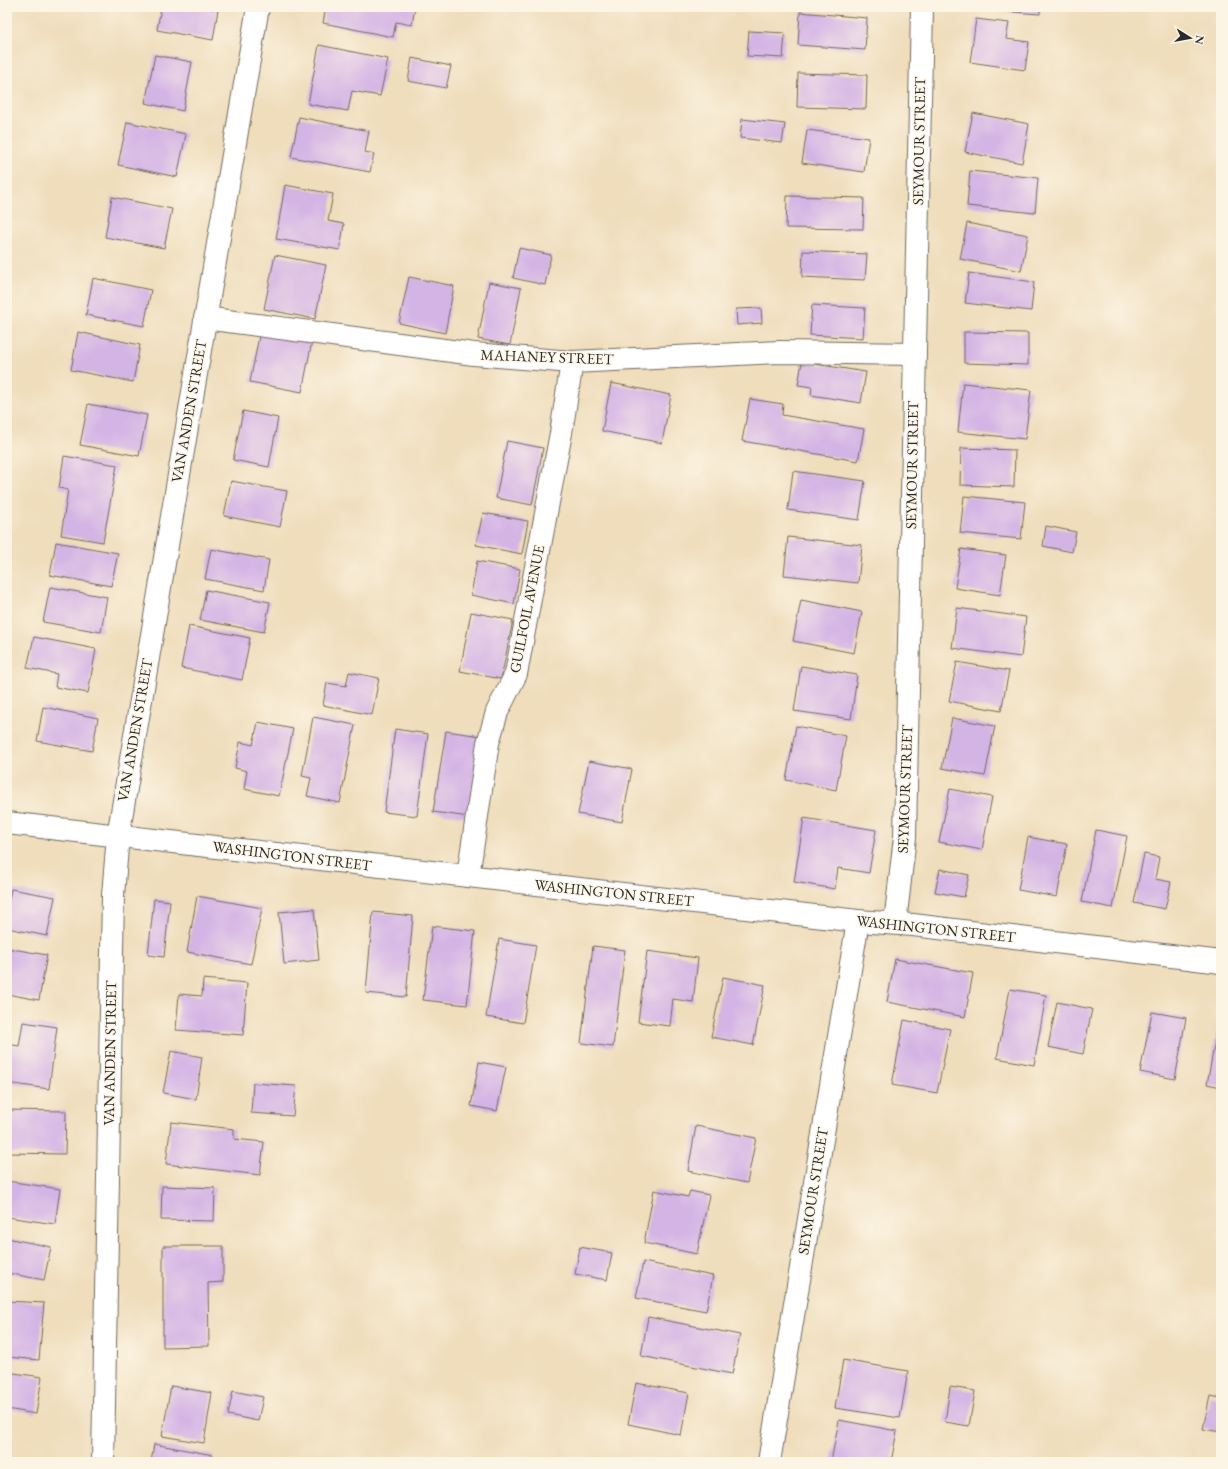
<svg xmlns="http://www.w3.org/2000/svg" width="1228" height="1469" font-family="'EB Garamond',serif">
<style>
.building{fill:#d4b3e5}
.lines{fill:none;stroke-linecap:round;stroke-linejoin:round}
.street-casing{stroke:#70695d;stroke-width:24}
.street{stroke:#fff;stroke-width:22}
.labels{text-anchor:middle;stroke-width:3;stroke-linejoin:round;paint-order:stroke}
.street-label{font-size:15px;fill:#2b2b2b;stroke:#fcf5e5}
</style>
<rect width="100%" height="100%" fill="#fcf5e5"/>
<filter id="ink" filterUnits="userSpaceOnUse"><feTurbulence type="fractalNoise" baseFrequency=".025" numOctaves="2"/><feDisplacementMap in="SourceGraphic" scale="8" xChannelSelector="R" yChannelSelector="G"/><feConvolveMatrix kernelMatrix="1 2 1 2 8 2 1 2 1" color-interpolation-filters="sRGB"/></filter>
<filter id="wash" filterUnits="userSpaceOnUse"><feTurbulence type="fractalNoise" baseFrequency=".012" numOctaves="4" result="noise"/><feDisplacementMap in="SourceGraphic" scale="16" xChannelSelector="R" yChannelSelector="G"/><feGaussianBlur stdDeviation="0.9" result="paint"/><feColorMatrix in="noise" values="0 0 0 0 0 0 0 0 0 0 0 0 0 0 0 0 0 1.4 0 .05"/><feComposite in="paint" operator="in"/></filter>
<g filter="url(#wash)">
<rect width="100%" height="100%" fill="#efddbb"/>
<g id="blocks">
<g class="building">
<path d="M 161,7 L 201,7 L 218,10 L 213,40 L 157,30 Z"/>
<path d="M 326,7 L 415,7 L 412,25 L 396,22 L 393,37 L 323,23 Z"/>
<path d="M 970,7 L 1040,7 L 1040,14 L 970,9 Z"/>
<path d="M 800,12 L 867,18 L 865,50 L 798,45 Z"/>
<path d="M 976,19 L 1009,23 L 1006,39 L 1029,42 L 1025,70 L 970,62 Z"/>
<path d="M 749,31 L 785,33 L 783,58 L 747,56 Z"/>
<path d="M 319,45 L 388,59 L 380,96 L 352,91 L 348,111 L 308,104 Z"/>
<path d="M 155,55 L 192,62 L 183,111 L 145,103 Z"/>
<path d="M 412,58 L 451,66 L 446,88 L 408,81 Z"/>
<path d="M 798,73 L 867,75 L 866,109 L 797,107 Z"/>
<path d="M 973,113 L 1029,124 L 1022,163 L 965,152 Z"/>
<path d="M 299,117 L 369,131 L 365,152 L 374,154 L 370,172 L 291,157 Z"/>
<path d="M 742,119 L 785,124 L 782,143 L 740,138 Z"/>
<path d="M 127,122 L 186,134 L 177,177 L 118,165 Z"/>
<path d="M 807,130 L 869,138 L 864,172 L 802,163 Z"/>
<path d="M 970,171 L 1038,178 L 1035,213 L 967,206 Z"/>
<path d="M 285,185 L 333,194 L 328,221 L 344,224 L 340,250 L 276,239 Z"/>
<path d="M 787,196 L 864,198 L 863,229 L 786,228 Z"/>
<path d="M 112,197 L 172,209 L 164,248 L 105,237 Z"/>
<path d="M 967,223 L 1028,235 L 1021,271 L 960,259 Z"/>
<path d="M 519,248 L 551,255 L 545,285 L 513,278 Z"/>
<path d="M 803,251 L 867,254 L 865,280 L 802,277 Z"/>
<path d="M 275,255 L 326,265 L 315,319 L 264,309 Z"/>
<path d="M 969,273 L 1034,282 L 1031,311 L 965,303 Z"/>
<path d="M 409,277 L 454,286 L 445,333 L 399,323 Z"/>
<path d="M 93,278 L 151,290 L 144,326 L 86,315 Z"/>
<path d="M 489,282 L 521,288 L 510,345 L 478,339 Z"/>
<path d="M 812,305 L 865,308 L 863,338 L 810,335 Z"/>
<path d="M 761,308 L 762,323 L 737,325 L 736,309 Z"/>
<path d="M 260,331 L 312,341 L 302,392 L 250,382 Z"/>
<path d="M 78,332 L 140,345 L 133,382 L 71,370 Z"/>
<path d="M 964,332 L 1028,333 L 1028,365 L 964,363 Z"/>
<path d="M 802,362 L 866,372 L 861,403 L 811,395 L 812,387 L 798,385 Z"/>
<path d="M 611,383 L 671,395 L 662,443 L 602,431 Z"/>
<path d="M 963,383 L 1031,390 L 1025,439 L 958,432 Z"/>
<path d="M 750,399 L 783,404 L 782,415 L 864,429 L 858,461 L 742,441 Z"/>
<path d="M 88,404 L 147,415 L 139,456 L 80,445 Z"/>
<path d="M 243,411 L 278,418 L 269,467 L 233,460 Z"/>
<path d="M 507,441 L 543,448 L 532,505 L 496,498 Z"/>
<path d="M 961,448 L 1015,450 L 1014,487 L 960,485 Z"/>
<path d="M 64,456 L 117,465 L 103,542 L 61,535 L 68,490 L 59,488 Z"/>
<path d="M 793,471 L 865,481 L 859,520 L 788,510 Z"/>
<path d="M 231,481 L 287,491 L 280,527 L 224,516 Z"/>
<path d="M 964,496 L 1025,502 L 1021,539 L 960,533 Z"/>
<path d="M 483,513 L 528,521 L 522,554 L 476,545 Z"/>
<path d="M 1046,526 L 1076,532 L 1072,552 L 1043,546 Z"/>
<path d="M 788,537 L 862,545 L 858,583 L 784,575 Z"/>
<path d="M 56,542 L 118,553 L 111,586 L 50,575 Z"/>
<path d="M 211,549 L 269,560 L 264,590 L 205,579 Z"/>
<path d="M 961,549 L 1006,555 L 1000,595 L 955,588 Z"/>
<path d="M 477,561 L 520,569 L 514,604 L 471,595 Z"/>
<path d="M 50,587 L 107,597 L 101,632 L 43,622 Z"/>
<path d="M 206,590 L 270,602 L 264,632 L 200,620 Z"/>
<path d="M 801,600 L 862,612 L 854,653 L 793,641 Z"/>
<path d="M 957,608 L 1026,617 L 1021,657 L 952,648 Z"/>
<path d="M 471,612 L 513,620 L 501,679 L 460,671 Z"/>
<path d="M 189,626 L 250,638 L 242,680 L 181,668 Z"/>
<path d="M 34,637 L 96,649 L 88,693 L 55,687 L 57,674 L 27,668 Z"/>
<path d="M 957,662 L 1009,671 L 1001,711 L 949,701 Z"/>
<path d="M 801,666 L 857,675 L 851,719 L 794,711 Z"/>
<path d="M 349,672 L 379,678 L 372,715 L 323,705 L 327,683 L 346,686 Z"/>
<path d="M 43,707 L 98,718 L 92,751 L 37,741 Z"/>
<path d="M 313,717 L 355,725 L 340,803 L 307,796 L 311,778 L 302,776 Z"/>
<path d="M 952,718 L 995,726 L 985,776 L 942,768 Z"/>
<path d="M 258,722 L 293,729 L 279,796 L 244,789 L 247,771 L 235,768 L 240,742 L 253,745 Z"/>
<path d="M 796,726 L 846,736 L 836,790 L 786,780 Z"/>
<path d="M 395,729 L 428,734 L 417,816 L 384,812 Z"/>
<path d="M 446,731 L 481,736 L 469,817 L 433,812 Z"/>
<path d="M 589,761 L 632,769 L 622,822 L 578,814 Z"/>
<path d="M 950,789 L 992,797 L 982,850 L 939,842 Z"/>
<path d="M 804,818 L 876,830 L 869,873 L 838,868 L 835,889 L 794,882 Z"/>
<path d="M 1096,830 L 1127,836 L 1113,908 L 1082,902 Z"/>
<path d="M 1028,837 L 1067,844 L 1057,897 L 1018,890 Z"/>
<path d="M 1144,854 L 1159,857 L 1155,879 L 1171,882 L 1165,909 L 1134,903 Z"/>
<path d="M 940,869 L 969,875 L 964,897 L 935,892 Z"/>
<path d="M 11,889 L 55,897 L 47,936 L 7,928 L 7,910 Z"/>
<path d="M 197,896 L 262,908 L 251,964 L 187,952 Z"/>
<path d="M 154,899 L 170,901 L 164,957 L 148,955 Z"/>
<path d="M 314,909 L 319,960 L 284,964 L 279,912 Z"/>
<path d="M 373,912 L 413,916 L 406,997 L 366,993 Z"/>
<path d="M 432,926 L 475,931 L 467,1005 L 423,1000 Z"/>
<path d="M 499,939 L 536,945 L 523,1023 L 486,1017 Z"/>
<path d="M 593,946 L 625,950 L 613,1047 L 581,1043 Z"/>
<path d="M 7,948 L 47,955 L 39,1000 L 7,994 Z"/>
<path d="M 647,951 L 698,958 L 693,1002 L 673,999 L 670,1026 L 638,1022 Z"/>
<path d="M 895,959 L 973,973 L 965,1017 L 887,1002 Z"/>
<path d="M 723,977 L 765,985 L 753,1045 L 711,1037 Z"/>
<path d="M 203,979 L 247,983 L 243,1035 L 176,1030 L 179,994 L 202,996 Z"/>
<path d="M 1010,989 L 1046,995 L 1034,1065 L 997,1058 Z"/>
<path d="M 1057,1002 L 1092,1009 L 1083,1054 L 1048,1047 Z"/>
<path d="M 1152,1012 L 1186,1018 L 1175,1079 L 1140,1072 Z"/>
<path d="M 904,1020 L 950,1029 L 937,1093 L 892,1085 Z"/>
<path d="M 1219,1020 L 1221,1021 L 1221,1087 L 1207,1084 Z"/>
<path d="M 23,1022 L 57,1027 L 49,1089 L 7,1083 L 7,1044 L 19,1046 Z"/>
<path d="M 171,1051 L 202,1057 L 196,1099 L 163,1093 Z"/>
<path d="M 479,1062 L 506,1067 L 497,1111 L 471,1106 Z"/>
<path d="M 253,1083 L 296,1086 L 293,1116 L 251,1113 Z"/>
<path d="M 7,1110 L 66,1111 L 65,1154 L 7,1153 Z"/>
<path d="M 171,1122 L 234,1129 L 234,1139 L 264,1142 L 260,1175 L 166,1164 Z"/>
<path d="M 696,1126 L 756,1138 L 747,1183 L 688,1171 Z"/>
<path d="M 7,1181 L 60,1189 L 55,1224 L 7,1217 Z"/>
<path d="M 162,1186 L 215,1188 L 214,1221 L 161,1220 Z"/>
<path d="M 654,1190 L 688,1197 L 690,1191 L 709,1195 L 697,1254 L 644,1243 Z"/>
<path d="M 7,1238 L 51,1247 L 44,1280 L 7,1273 Z"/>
<path d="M 163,1246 L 223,1246 L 223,1282 L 208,1283 L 209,1346 L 163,1347 Z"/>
<path d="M 580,1247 L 612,1253 L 607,1280 L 575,1274 Z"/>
<path d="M 643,1262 L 713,1276 L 706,1311 L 636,1298 Z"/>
<path d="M 7,1301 L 44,1303 L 39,1360 L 7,1357 Z"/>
<path d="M 648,1317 L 740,1335 L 732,1374 L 641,1356 Z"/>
<path d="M 843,1360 L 908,1371 L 900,1418 L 835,1408 Z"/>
<path d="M 7,1372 L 42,1377 L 36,1414 L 7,1409 Z"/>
<path d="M 636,1383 L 689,1393 L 681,1435 L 628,1424 Z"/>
<path d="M 171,1386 L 212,1393 L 204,1443 L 162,1436 Z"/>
<path d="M 950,1387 L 975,1391 L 969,1426 L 945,1422 Z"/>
<path d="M 233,1391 L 263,1397 L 258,1421 L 228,1415 Z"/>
<path d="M 1210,1396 L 1221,1398 L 1221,1432 L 1203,1429 Z"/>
<path d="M 839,1420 L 897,1431 L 891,1462 L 831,1462 Z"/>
<path d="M 154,1444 L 213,1455 L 212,1462 L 151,1462 Z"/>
</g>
</g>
</g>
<g filter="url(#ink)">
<use href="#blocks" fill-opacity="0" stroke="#70695d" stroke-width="1"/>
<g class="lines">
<defs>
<g id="street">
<path d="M 205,318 L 474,354 L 572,362 L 780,352 L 915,354"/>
<path d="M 7,823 L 858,921 L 913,925 L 1221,962"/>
<path d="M 468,876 L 488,743 L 497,712 L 516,674 L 561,433 L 572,362"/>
<path d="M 895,923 L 905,837 L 922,7"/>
<path d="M 103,1462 L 113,895 L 118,836 L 258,7"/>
<path d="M 769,1462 L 858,921"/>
</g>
</defs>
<use href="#street" class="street-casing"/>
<use href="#street" class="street"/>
</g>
</g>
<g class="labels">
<g class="street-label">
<text transform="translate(919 141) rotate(-89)" y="5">SEYMOUR STREET</text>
<text transform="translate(547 357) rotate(2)" y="5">MAHANEY STREET</text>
<text transform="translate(189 411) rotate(-80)" y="5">VAN ANDEN STREET</text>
<text transform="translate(912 465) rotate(-89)" y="5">SEYMOUR STREET</text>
<text transform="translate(527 609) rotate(-79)" y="5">GUILFOIL AVENUE</text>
<text transform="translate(135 730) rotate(-80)" y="5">VAN ANDEN STREET</text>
<text transform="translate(905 789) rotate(-88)" y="5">SEYMOUR STREET</text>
<text transform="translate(292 856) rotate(7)" y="5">WASHINGTON STREET</text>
<text transform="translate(614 893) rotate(6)" y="5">WASHINGTON STREET</text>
<text transform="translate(936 929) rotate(6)" y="5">WASHINGTON STREET</text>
<text transform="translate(110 1053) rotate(-89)" y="5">VAN ANDEN STREET</text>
<text transform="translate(813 1191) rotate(-81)" y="5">SEYMOUR STREET</text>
</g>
</g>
<rect width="1228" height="1469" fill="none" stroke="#fcf5e5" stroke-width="24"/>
<g transform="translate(1190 38) rotate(101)" stroke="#fcf5e5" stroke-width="3" paint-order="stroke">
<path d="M0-3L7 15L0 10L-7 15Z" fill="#2b2b2b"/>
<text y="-6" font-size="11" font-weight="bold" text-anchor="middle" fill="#2b2b2b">N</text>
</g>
</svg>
